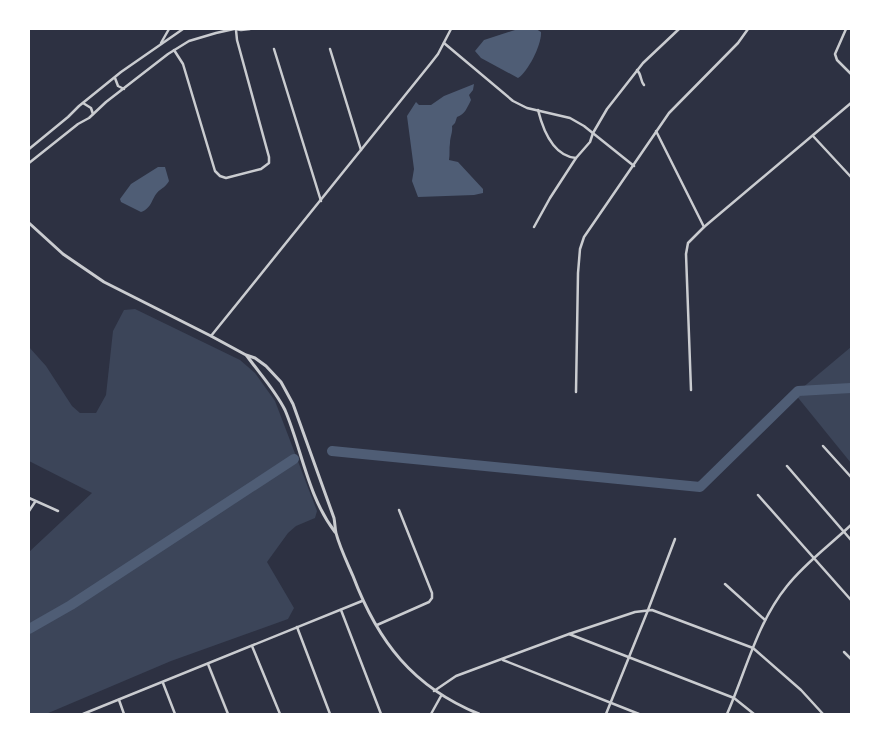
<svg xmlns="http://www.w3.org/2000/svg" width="880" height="743" font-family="Cabin,sans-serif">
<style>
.green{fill:#3c4559}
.water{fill:#4f5d75}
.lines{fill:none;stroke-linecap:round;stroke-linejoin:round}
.river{stroke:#4f5d75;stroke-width:10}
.minor{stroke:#caccd0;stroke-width:2.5}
.tertiary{stroke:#caccd0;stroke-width:3}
</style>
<rect width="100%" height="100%" fill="#2d3142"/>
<g class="green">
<path d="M 135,309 L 240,360 L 255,373 L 275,401 L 317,511 L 315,518 L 296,526 L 288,533 L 267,562 L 294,608 L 288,619 L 171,661 L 46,714 L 29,714 L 29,552 L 92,493 L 29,461 L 29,347 L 46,366 L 72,406 L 80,413 L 96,413 L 106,395 L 113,331 L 124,310 Z"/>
<path d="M 851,347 L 851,463 L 795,394 Z"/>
</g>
<g class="water">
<path d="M 518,29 L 536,29 L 541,32 C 542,44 528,72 518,78 L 481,58 L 475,51 L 484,40 Z"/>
<path d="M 474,84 L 473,90 L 469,95 L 471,100 C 467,108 465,114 457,117 L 455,123 L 452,126 C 453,132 450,137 450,143 C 449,149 450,154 449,160 L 458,162 L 483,189 L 483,193 L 474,195 L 418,197 L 412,181 L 414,169 L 407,116 L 416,102 L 419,105 L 431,105 L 444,96 Z"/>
<path d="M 158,167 L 165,167 L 169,181 C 166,186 164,187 160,190 C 151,197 153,208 141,212 L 121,202 L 120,199 L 131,184 Z"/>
</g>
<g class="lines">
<g class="river">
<path d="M 332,451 L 700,487 L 798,391 L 851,388"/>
<path d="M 29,629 L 71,605 L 294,459"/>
</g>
<g class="minor">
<path d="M 235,29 L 241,30 L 250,29"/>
<path d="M 846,29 L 835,54 L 837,60 L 851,74"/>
<path d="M 161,43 L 169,29"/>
<path d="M 444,43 L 513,101 L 527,108 L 570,118 L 584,126 L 634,166"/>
<path d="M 274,49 L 321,201"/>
<path d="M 330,49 L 361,150"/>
<path d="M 174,50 L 183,64 L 215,171 L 220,176 L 226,178 L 261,169 L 269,163 L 269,157 L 237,40 L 236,30"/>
<path d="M 637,70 C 642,75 640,81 644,85"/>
<path d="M 115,78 L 118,86 L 124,89"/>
<path d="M 83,103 L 91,108 L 93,114"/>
<path d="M 538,110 C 543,130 553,156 576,158"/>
<path d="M 656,131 L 704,227"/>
<path d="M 813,136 L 851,177"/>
<path d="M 29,149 L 68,117 L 79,106 L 121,72 L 183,29"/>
<path d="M 29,163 L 78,124 L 89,118 L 106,102 L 168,54 L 189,41 L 216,33 L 234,29"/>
<path d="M 534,227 L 550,198 L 576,158 L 590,142 L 593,133 L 607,109 L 643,63 L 679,29"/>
<path d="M 211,336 L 431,63 L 438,54 L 451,29"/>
<path d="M 691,390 L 686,254 L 688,243 L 704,227 L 851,103"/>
<path d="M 576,392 L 578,273 L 580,249 L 584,237 L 669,113 L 738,43 L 748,29"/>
<path d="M 823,446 L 851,477"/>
<path d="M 787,466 L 851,540"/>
<path d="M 758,495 L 851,600"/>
<path d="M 29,498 L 58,511"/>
<path d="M 29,511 L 35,502"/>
<path d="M 725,584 L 765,620"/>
<path d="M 341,610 L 381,714"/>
<path d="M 377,625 L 429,602 L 432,598 L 432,593 L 399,510"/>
<path d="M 297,627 L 330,714"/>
<path d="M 569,634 L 734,698 L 754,714"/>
<path d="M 252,646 L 280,714"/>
<path d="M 844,652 L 851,659"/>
<path d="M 503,660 L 639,714"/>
<path d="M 208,664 L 228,714"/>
<path d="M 163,683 L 175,714"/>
<path d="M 434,691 L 456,676 L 569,634 L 635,612 L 652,610 L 753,648 L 801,690 L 823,714"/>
<path d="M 119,700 L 124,714"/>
<path d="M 83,714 L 362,601"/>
<path d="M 431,714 L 441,696"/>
<path d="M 606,714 L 648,610 L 675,539"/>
<path d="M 727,714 C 746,671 757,623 787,586 C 805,563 830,545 851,525"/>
</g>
<g class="tertiary">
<path d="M 29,223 L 63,254 L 104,282 L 211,336 L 246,355 L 255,358 L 266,366 L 281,382 L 293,404 L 334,518 C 335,523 335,529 336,533 C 340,548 347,562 353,576 C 378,642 413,687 479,714"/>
<path d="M 247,356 C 260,374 275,390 285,410 C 302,450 308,497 335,532"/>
</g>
</g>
<rect width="880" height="743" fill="none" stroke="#ffffff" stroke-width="60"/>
</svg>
